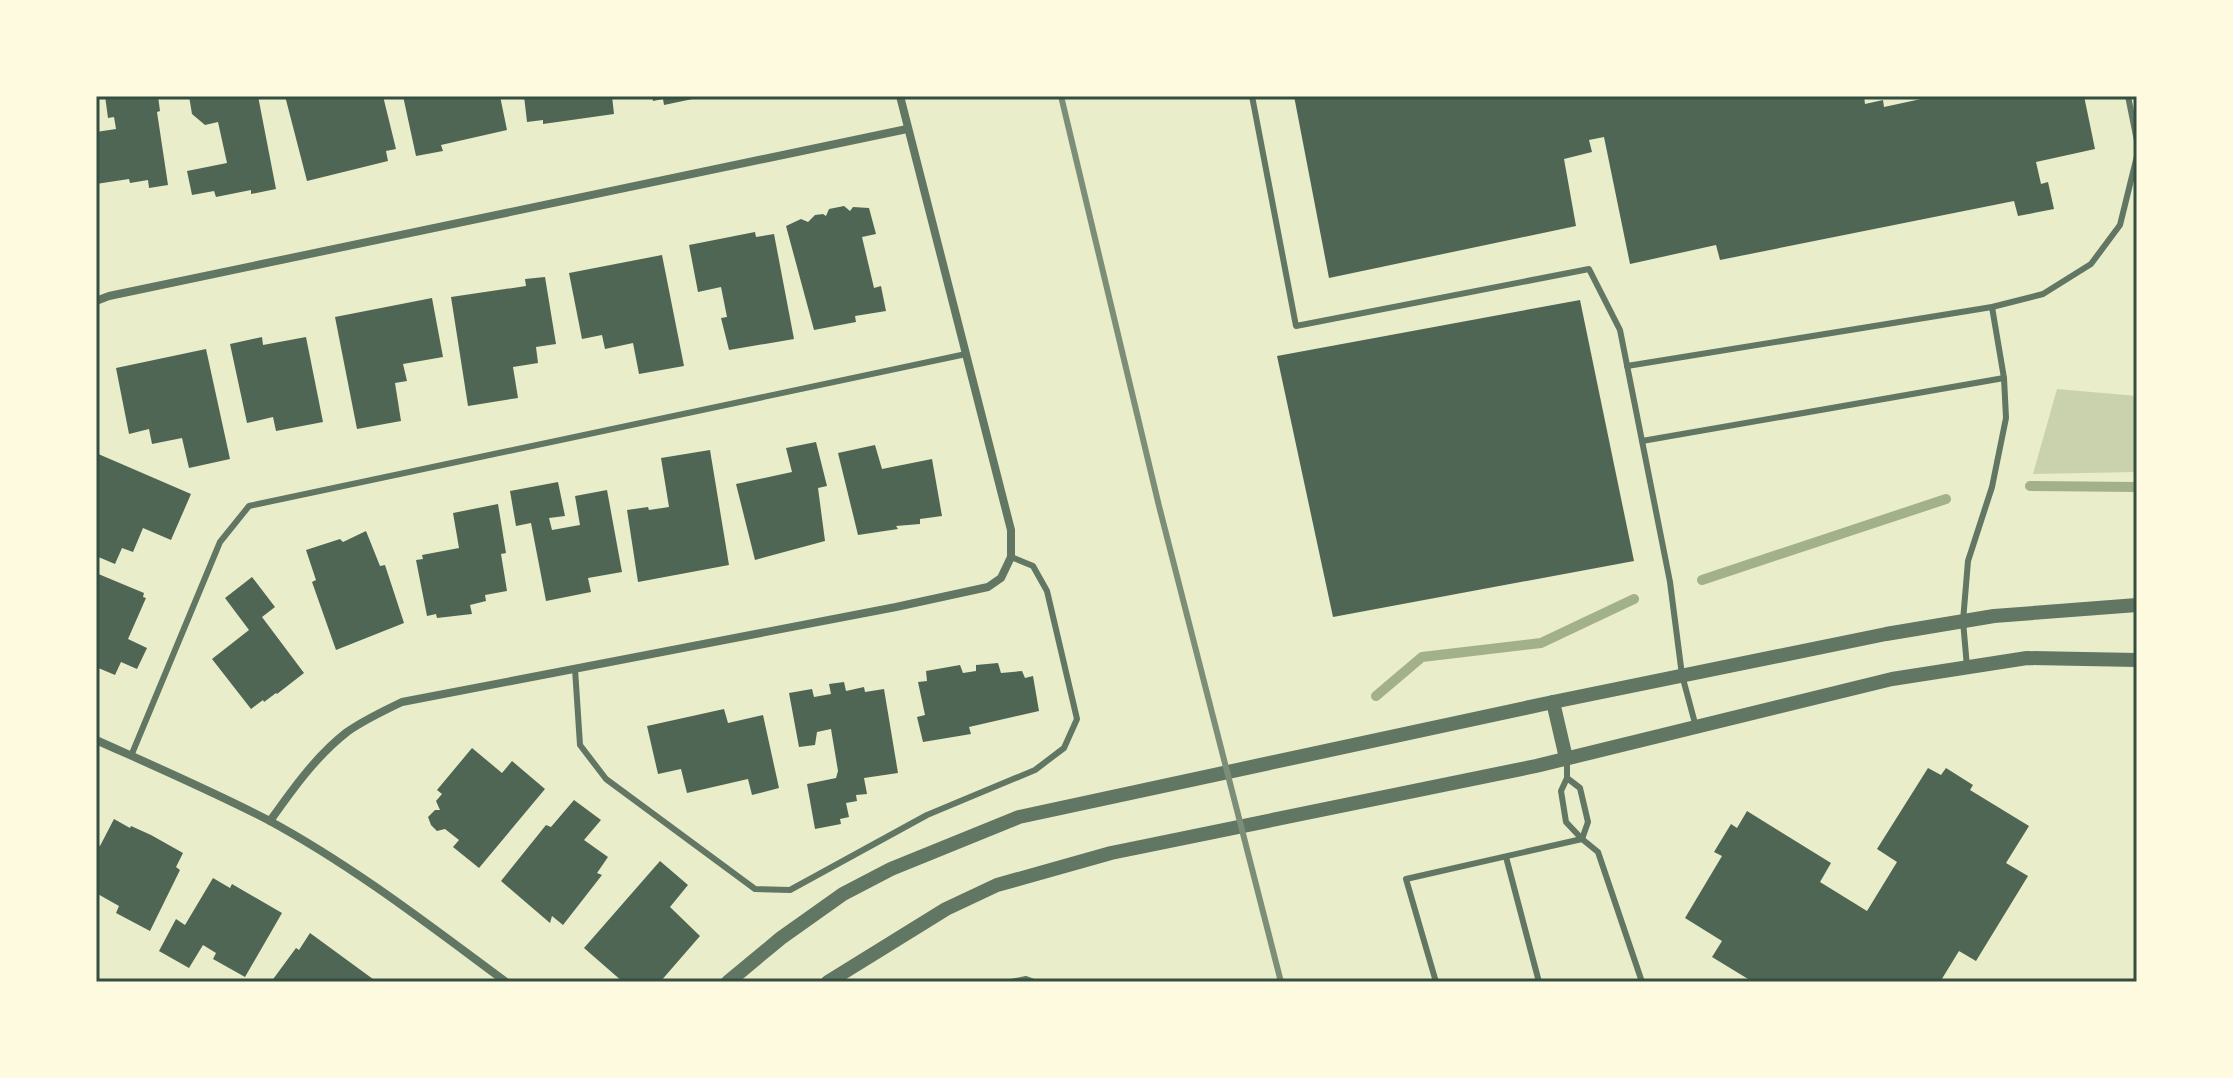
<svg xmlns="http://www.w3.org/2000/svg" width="2233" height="1078" font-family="Lato,sans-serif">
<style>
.green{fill:#cad2ad}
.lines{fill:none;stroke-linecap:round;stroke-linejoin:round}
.stream{stroke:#a3b18a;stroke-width:10}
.building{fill:#4f6655}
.service{stroke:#617663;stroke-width:6}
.minor{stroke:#617663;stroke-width:8}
.tertiary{stroke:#617663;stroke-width:14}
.rail{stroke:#7c8e77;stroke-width:6}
.neatline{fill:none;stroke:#344e41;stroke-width:3}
</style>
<rect width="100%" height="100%" fill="#e9edc9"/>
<path class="green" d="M 2057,389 L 2137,396 L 2137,472 L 2033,474 Z"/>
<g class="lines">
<g class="stream">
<path d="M 2030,486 L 2137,487"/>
<path d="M 1702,580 L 1946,499"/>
<path d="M 1376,696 L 1422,657 L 1541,643 L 1634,599"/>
</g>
</g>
<g class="building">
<path d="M 105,96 L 158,96 L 160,111 L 157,112 L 168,185 L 149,188 L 148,180 L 130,183 L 129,179 L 96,184 L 96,132 L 116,129 L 114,117 L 108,118 Z"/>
<path d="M 189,96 L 258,96 L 276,189 L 251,194 L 251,190 L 216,197 L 214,191 L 192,195 L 187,171 L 227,163 L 218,122 L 205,125 L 192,114 Z"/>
<path d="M 285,96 L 313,98 L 383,96 L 396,149 L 386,151 L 388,161 L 307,181 Z"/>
<path d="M 403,96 L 500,96 L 507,130 L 441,145 L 443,151 L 416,156 Z"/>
<path d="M 524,96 L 612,96 L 614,114 L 543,124 L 543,120 L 527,122 Z"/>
<path d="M 652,96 L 702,96 L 702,97 L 664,105 L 663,99 L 653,101 Z"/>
<path d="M 1294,96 L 1864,96 L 1865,104 L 1883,100 L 1884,107 L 1935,96 L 2084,96 L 2095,149 L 2036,162 L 2041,184 L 2048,182 L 2054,209 L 2018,216 L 2014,201 L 1720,260 L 1716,245 L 1630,264 L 1604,137 L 1589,140 L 1592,152 L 1564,159 L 1576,226 L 1329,278 Z"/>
<path d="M 844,206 L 850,211 L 853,207 L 869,208 L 876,234 L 862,237 L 874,288 L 881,286 L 886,311 L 855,316 L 856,322 L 814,330 L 786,226 L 801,219 L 808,222 L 815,215 L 823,214 L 826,216 L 829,209 Z"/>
<path d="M 755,232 L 756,237 L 774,234 L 794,339 L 729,350 L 721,318 L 727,317 L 721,287 L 698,292 L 689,245 Z"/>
<path d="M 662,255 L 684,366 L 639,374 L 633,343 L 605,349 L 602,335 L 582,339 L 569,273 Z"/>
<path d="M 545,277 L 556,344 L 536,347 L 538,363 L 513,367 L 518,398 L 468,406 L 451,297 L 526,286 L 525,279 Z"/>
<path d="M 432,298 L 443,357 L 403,364 L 407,381 L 395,383 L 401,421 L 357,429 L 335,317 Z"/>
<path d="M 1580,300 L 1634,561 L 1333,617 L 1277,356 Z"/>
<path d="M 262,337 L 263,345 L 306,337 L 323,422 L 276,431 L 273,417 L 247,423 L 230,344 Z"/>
<path d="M 206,349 L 230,459 L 189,468 L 182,438 L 152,444 L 149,429 L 129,434 L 116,368 Z"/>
<path d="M 816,442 L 827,486 L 818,488 L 825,541 L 755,560 L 736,484 L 792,472 L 786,448 Z"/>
<path d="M 875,445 L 882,469 L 932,459 L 942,516 L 920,519 L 920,524 L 896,526 L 898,529 L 858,535 L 838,453 Z"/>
<path d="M 710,450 L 729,565 L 638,582 L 627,510 L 648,507 L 649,510 L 669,507 L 661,458 Z"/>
<path d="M 96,453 L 191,494 L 171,540 L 143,528 L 133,552 L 122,548 L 115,564 L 96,556 Z"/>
<path d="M 558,482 L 565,516 L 549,518 L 552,530 L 580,525 L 575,496 L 607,490 L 622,572 L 588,578 L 591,592 L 546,601 L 531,523 L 516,526 L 510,491 Z"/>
<path d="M 498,504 L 506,553 L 501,554 L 507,591 L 485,595 L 486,601 L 470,605 L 472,614 L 437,618 L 436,614 L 427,616 L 416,560 L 423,559 L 422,555 L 459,548 L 453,513 Z"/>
<path d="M 366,531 L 380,566 L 385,565 L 404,623 L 336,650 L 312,582 L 316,580 L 306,550 L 340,539 L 343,542 Z"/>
<path d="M 96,573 L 144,593 L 143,597 L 146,598 L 128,639 L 147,648 L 137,669 L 121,662 L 115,675 L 96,667 Z"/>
<path d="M 252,577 L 275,607 L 262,617 L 304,673 L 277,694 L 276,693 L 264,702 L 263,700 L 251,709 L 212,659 L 249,630 L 225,598 Z"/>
<path d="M 998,663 L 1001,673 L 1022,671 L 1025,678 L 1033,676 L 1039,711 L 969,727 L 971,734 L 923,742 L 917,717 L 925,715 L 918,682 L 927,681 L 926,671 L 960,665 L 963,673 L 976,671 L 976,665 Z"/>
<path d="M 844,682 L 846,691 L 864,687 L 865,692 L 884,689 L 898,773 L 864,778 L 867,794 L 856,795 L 857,801 L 846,803 L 849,817 L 840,819 L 841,824 L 815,829 L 807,784 L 836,778 L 838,771 L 831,729 L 817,732 L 815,745 L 799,747 L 789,693 L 812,689 L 814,697 L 831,694 L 829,684 Z"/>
<path d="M 724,709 L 728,723 L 763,715 L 779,788 L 752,795 L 748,779 L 687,793 L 681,769 L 658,774 L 647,726 Z"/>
<path d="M 472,748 L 502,773 L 512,761 L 545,789 L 479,868 L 453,847 L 459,840 L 445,829 L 437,831 L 431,825 L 428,817 L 435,810 L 440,810 L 436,801 L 442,794 L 437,790 Z"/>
<path d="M 1928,768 L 1941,775 L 1946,768 L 1973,785 L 1970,790 L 2029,826 L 2006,863 L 2028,876 L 1976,961 L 1959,951 L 1940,982 L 1753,982 L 1712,957 L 1722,941 L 1685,918 L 1722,856 L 1714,852 L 1731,824 L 1737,828 L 1747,811 L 1831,863 L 1820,882 L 1867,911 L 1897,862 L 1877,849 Z"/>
<path d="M 574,800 L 601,820 L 584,840 L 608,857 L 597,873 L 602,875 L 563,925 L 552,916 L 550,923 L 501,881 L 546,825 L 551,827 Z"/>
<path d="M 114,819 L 130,828 L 131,826 L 151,835 L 183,853 L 176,867 L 180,870 L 150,931 L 116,913 L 119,906 L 96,893 L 99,882 L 96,880 L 96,844 L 100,846 Z"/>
<path d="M 660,861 L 688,885 L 670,907 L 700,936 L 660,982 L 623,982 L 584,948 Z"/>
<path d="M 213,878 L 230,888 L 232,884 L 282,913 L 245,977 L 213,959 L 216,953 L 203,945 L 189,968 L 159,951 L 176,919 L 185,925 Z"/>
<path d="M 310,933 L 377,982 L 271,982 L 296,948 L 299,950 Z"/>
</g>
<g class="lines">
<g class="service">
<path d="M 1252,96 L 1296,326 L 1589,269 L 1620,330 L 1670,582 L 1682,675 L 1696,727"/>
<path d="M 2128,96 L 2137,141"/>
<path d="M 1627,366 L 1992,307 L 2043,294 L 2091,264 L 2120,225 L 2137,156"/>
<path d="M 1642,441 L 2004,378"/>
<path d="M 1967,667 L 1963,621 L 1968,561 L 1992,487 L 2006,418 L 2004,378 L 1992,307"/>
<path d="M 575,669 L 580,745 L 606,779 L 755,889 L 790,890 L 927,815 L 1035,770 L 1064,748 L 1077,719 L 1047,591 L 1033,566 L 1011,557"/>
<path d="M 131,756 L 220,542 L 249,506 L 966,354"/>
<path d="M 1567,760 L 1567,778 L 1561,791 L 1566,822 L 1582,839 L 1598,852 L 1642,982"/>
<path d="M 1567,778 L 1580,788 L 1588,822 L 1582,839"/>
<path d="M 1506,857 L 1539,982"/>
<path d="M 1011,982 L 1026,979 L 1034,982"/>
<path d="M 1436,982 L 1406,879 L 1582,839"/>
</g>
<g class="minor">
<path d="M 96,301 L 109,296 L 907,129"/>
<path d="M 96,740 C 154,766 212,791 268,820 C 353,866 429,925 506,982"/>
<path d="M 270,821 C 292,790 316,756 347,732 C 364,720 383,711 402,702 L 896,607 L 988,587 L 1001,578 L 1011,557 L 1011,530 L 900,96"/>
</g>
<g class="tertiary">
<path d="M 1553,702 L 1566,758"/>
<path d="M 728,982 L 781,938 L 843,894 L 891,869 L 1019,817 L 1553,702 L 1886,634 L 1994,616 L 2137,605"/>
<path d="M 828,982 L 946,909 L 997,885 L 1111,853 L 1536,766 L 1892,679 L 2027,658 L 2137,660"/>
</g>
<path class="rail" d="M 1061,96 L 1159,506 L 1281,982"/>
</g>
<rect width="2233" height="1078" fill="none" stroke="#fefae0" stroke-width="196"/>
<rect x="98" y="98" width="2037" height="882" class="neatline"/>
</svg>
